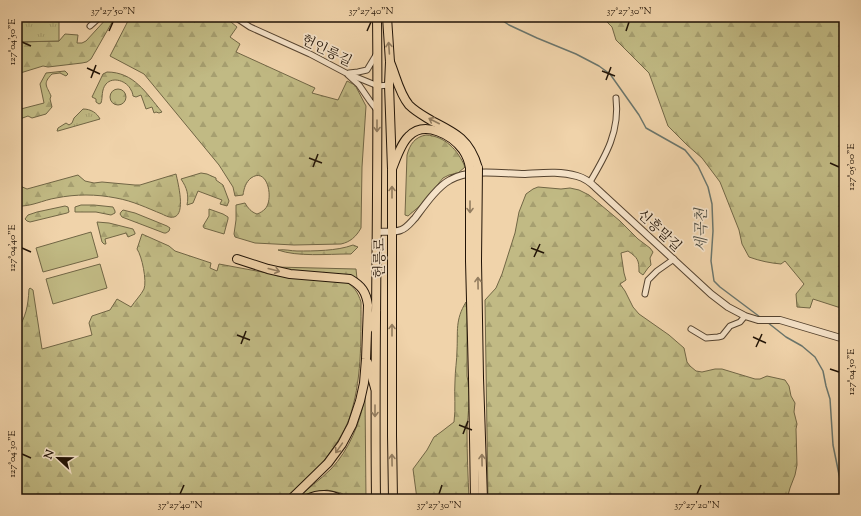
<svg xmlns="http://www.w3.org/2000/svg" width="861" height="516" font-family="'Sorts Mill Goudy','Noto Serif KR',serif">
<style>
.forest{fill:url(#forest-firs);stroke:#716645}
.park{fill:url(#park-tufts);stroke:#716645}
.pitch{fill:#c1ba84;stroke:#716645}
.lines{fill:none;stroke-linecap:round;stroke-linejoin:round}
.stream{stroke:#6a756c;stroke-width:1.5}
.minor-casing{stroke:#55432f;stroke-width:7}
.tertiary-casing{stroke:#55432f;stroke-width:8}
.primary-casing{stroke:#211306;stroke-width:10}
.trunk-casing{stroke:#211306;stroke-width:10}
.minor{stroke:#f5e2c8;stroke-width:5}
.tertiary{stroke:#f5e2c8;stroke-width:6}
.primary{stroke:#f0d3aa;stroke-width:8}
.trunk{stroke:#f0d3aa;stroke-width:8}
.trunk-bridge-casing{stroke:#211306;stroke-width:10;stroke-linecap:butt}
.trunk-bridge{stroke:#f0d3aa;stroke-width:8}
.oneway{stroke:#937d60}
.ticks{fill:none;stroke:#211306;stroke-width:1.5}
.labels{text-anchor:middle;stroke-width:3.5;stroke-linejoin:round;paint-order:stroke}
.street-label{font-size:14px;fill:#211306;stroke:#f5e2c8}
.water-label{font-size:15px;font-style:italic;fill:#4c4c42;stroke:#f5e2c8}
.neatline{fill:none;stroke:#211306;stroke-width:1.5}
.ticks-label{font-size:10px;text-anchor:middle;fill:#211306}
</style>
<defs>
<pattern id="forest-firs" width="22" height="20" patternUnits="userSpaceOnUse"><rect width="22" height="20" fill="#c1ba84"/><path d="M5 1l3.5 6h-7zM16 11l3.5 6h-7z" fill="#a69f70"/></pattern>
<pattern id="park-tufts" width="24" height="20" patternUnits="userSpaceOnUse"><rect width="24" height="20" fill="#c1ba84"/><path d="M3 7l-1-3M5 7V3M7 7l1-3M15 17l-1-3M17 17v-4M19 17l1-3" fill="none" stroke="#a69f70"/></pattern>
</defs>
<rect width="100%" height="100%" fill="#f0d3aa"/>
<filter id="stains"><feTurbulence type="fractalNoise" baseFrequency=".005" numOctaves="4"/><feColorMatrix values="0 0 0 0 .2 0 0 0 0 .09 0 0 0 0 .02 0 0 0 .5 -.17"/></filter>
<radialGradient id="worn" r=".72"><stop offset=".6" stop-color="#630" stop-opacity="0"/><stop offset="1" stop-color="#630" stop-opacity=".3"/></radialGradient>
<g class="forest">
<path d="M 108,17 L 115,17 L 91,59 L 87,62 L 82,63 L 48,67 L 43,66 L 17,74 L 17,42 L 59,41 L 65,34 L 78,35 L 77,43 L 82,43 L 86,41 Z"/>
<path d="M 130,17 L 186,17 L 195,22 L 200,17 L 225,17 L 237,27 L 230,37 L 240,44 L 236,52 L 315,88 L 312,93 L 338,100 L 347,81 L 355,85 L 366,106 L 362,167 L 361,228 C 356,237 350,242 341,244 L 294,245 L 255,243 L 235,237 L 234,234 L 236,220 L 236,205 L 245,203 C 248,208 251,212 257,214 C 260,213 263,211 265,209 C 274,200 268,166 251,178 C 246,182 244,188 243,195 L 235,196 L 233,187 L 219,165 L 144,74 L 110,56 Z"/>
<path d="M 602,17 L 844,17 L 844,309 L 813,299 L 810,308 L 797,307 L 796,294 L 804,284 L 785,261 L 781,264 C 770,263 760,261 749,257 L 742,244 L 739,230 L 720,182 L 702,158 L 687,145 L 668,126 L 649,73 L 616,40 L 612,27 Z"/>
<path d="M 65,71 L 68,74 L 66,76 L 60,73 L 52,74 C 42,84 47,86 51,96 L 50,99 L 52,107 L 46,114 L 32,118 L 28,116 L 17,120 L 17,110 L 44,103 L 40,84 L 46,73 Z"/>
<path d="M 107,72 C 134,72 146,93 162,112 L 159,113 L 156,112 L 154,113 L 152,107 L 146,109 L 141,95 L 136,97 L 133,96 C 133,95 132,91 131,90 C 127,81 113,76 106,84 C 101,90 103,97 101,103 L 99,104 L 96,102 L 96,99 L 92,97 L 103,74 Z"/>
<circle cx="118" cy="97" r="8"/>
<path d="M 426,135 C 445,136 458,150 465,167 L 458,173 L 449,175 L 443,178 L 422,204 L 408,216 L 405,215 L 407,155 C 410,144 415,137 426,135 Z"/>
<path d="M 201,173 L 207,174 L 216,178 L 216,180 L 223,185 L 229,201 L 227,206 L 220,204 L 222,200 L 198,191 L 193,203 L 187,205 C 189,195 187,188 181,179 Z"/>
<path d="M 176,174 C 178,183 186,214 174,217 C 170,218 166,216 162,214 C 147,208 133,201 116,198 C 96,194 76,194 56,198 C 43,200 31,207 17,206 L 17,187 L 20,186 L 27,189 L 78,175 L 85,181 L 94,183 L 102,182 L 135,185 L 140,185 Z"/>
<path d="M 538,187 L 561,189 L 570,188 L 579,190 L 589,195 L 620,221 L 638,239 L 650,248 L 653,252 L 650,258 L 651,265 L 648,268 L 643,275 L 639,272 C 639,260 638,258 628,251 L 621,253 L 624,273 L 626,280 L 620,284 L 625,291 L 633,307 L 639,314 L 669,335 L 684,348 L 687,362 L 690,366 L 696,371 L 702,372 L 715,369 L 722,369 L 755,379 L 760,379 L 767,376 L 785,380 L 789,386 L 791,396 L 795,403 L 794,412 L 797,424 L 796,429 L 797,465 L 795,475 L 790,488 L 787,499 L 488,499 L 485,300 L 496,288 L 502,274 L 515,233 L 519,212 L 526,194 L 533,189 Z"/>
<path d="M 81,205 L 94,205 L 113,207 L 115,211 L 115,213 L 111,215 L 96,212 L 75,212 L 75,207 Z"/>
<path d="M 65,206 L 68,207 L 69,212 L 67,213 L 30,222 L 27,221 L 25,219 L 28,215 L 37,212 Z"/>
<path d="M 209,209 L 223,214 L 228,217 L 228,219 L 224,234 L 204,228 L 203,226 L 209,216 Z"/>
<path d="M 123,210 L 135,213 L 167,226 L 170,228 L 169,231 L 166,233 L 164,233 L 122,217 L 120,214 L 121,212 Z"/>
<path d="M 97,222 L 109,223 L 133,229 L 135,233 L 135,234 L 128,237 L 126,233 L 105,239 L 106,244 L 104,244 L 102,242 Z"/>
<path d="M 142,234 L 169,246 L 175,251 L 211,263 L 210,268 L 217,271 L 219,264 L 294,278 L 344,281 C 353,285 358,292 361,302 C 361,341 362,382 349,419 C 344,433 334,447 326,458 C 314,474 298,486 284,499 L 17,499 L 17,331 C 26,316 28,307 29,289 L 30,288 L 33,290 L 42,349 L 92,335 L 89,323 L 92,316 L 110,310 L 117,299 L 131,307 C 135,301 141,295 144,289 C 147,281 142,256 137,249 Z"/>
<path d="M 353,245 L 358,247 L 351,254 L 348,254 C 328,254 297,257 278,250 C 285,249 291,251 297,251 C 314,251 337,251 353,245 Z"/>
<path d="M 275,267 L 356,269 L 357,279 L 303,274 Z"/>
<path d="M 466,302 L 467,314 L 467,376 C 471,394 468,413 467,431 C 467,454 468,477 469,499 L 417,499 L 413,469 L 427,450 L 434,437 L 441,432 L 454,422 C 456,408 454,395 455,381 C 455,371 457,360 457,350 C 458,331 455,320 466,302 Z"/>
<path d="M 365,397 L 366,499 L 350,499 L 341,493 L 327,490 L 315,492 L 301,499 L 296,499 C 307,489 320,480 331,469 C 349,450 360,423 365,397 Z"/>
</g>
<g class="park">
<path d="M 17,17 L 59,17 L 59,41 L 17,42 Z"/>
<path d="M 83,109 C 91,109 97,113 100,119 L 58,131 L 57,131 L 58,128 L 66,123 L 69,125 L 72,123 L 74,118 Z"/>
</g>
<g class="pitch">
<path d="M 91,232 L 98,257 L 43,272 L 36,248 Z"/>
<path d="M 100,264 L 107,288 L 53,304 L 46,279 Z"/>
</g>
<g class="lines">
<g class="stream">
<path d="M 497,17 L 509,25 L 537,38 L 576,54 L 599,66 L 610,74 L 639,115 L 646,128 L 685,150 L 698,166 L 708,187 L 712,204 L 713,231 L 711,261 L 714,281 L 720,287 L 760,317"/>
<path d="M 767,322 L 786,337 L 802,346 L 815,357 L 823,371 L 826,386 L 830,399 L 833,445 L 844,499"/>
</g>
<defs>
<g id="minor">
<path d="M 235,17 L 250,27 L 310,54 L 346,73 L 378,86 L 389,85"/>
<path d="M 90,26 L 100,17"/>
<path d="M 349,73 L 358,72 L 367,70 L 376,55"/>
<path d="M 348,75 L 359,85 L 370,101 L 377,110"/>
<path d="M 590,182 C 606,155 620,131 616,98"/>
<path d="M 645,294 L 648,280 L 657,271 L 674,259"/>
<path d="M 691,329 L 706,338 L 718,337 L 722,336 L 730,326 L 740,322 L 745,316"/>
</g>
<path id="tertiary" d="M 377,232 C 384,231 394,233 401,230 C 407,228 411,222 415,218 C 424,206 437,187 450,180 C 471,168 502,174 525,174 C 543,173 560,171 577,176 C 584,178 590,182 595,187 L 711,294 L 728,307 L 745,316 L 758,320 L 780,320 L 844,339"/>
<g id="primary">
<path d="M 387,17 L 390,62 L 389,85 L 392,169 L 392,436 L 393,499"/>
<path d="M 376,499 C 374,338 379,178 377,17"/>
</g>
<g id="trunk">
<path d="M 390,62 C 396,76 399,93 409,105 C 416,112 424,116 432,121 C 456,133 470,140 478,168"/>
<path d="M 392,169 C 396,159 401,143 409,136 C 425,120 452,135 463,150 C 467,156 469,161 470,168"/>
<path d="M 237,259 L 268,269 L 290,274 L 350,279 C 362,286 366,292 368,305 L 366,359 L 364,383 L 360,401 L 352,425 L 342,444 L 328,463 L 291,499"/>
<path d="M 369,328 L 376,311"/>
<path d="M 368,363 L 375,388"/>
<path d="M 473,378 L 475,499"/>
<path d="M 479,378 L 483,499"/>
<path d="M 307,499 C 318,494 330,494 340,499"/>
</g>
</defs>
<use href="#minor" class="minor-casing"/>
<use href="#tertiary" class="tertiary-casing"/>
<use href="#primary" class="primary-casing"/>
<use href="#trunk" class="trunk-casing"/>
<use href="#minor" class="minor"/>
<use href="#tertiary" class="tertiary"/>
<use href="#primary" class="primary"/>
<use href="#trunk" class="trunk"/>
<defs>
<g id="trunk-bridge">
<path d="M 470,168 L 470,261 L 473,378"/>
<path d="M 478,168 L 477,261 L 479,378"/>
</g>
</defs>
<use href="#trunk-bridge" class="trunk-bridge-casing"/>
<use href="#trunk-bridge" class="trunk-bridge"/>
</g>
<defs><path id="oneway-shaft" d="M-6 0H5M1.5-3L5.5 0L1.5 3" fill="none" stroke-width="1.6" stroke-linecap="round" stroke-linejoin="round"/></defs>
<g class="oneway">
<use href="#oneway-shaft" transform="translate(389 48) rotate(-94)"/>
<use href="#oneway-shaft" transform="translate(434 121) rotate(-153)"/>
<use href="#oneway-shaft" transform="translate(377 126) rotate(90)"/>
<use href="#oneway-shaft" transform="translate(392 192) rotate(-90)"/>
<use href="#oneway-shaft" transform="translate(470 207) rotate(90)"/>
<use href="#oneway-shaft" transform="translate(274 270) rotate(15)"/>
<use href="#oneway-shaft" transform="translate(478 283) rotate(-91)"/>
<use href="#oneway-shaft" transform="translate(392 330) rotate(-90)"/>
<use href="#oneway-shaft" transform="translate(375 411) rotate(90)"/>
<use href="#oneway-shaft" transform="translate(339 448) rotate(125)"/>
<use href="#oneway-shaft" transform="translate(392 460) rotate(-91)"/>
<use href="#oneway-shaft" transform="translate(482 460) rotate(-91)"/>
</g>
<path class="ticks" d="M 109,31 L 113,22M 367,31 L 371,22M 626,31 L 629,22M 22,42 L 31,46M 87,68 L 100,74M 602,71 L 615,76M 91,78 L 96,65M 606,80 L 611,67M 309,158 L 322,163M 830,163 L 839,167M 313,167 L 318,154M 22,248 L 31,252M 531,248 L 544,253M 534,257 L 540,244M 237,335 L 250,340M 753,337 L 766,343M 241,344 L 246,331M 756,347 L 762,334M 830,369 L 839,372M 459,425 L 472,430M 463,434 L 468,421M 22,454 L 31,458M 180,494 L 184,485M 439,494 L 442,485M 697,494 L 701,485"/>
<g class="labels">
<g class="street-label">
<text transform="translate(327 50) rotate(26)" y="5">헌인릉길</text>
<text transform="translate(660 230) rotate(43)" y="5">신흥말길</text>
<text transform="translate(379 258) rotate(-90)" y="5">헌릉로</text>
</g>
<g class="water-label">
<text transform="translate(701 230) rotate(-90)" y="5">세곡천</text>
</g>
</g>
<rect width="861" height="516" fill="none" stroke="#f0d3aa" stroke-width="44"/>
<g transform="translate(58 458) rotate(292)" stroke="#f5e2c8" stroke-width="3" paint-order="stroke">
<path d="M0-3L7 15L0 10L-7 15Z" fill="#211306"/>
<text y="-6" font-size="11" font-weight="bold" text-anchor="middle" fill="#211306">N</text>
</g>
<rect x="22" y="22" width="817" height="472" class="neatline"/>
<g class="ticks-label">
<text x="113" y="14">37°27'50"N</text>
<text x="371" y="14">37°27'40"N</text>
<text x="629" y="14">37°27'30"N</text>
<text transform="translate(11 42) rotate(-90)" y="4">127°04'50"E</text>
<text transform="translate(850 167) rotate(-90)" y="4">127°05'00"E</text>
<text transform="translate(11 248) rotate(-90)" y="4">127°04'40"E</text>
<text transform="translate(850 372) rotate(-90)" y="4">127°04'50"E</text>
<text transform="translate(11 454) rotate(-90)" y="4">127°04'30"E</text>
<text x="180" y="508">37°27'40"N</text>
<text x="439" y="508">37°27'30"N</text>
<text x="697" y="508">37°27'20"N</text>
</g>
<rect width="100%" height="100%" filter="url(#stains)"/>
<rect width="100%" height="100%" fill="url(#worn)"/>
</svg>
